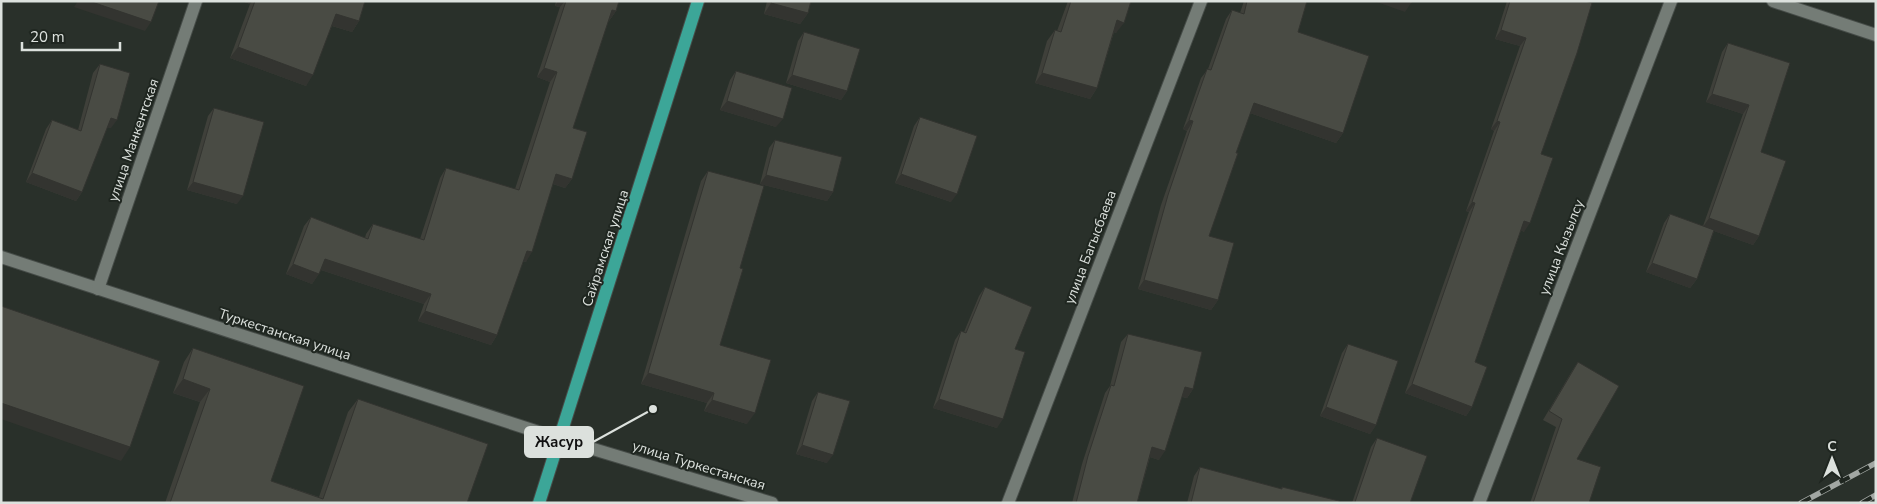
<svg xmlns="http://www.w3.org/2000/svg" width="1877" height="504" font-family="'Nunito Sans',sans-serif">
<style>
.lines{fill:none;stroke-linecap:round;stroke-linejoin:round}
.minor-casing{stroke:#464c48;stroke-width:14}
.major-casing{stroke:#464c48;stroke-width:14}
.minor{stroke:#747c76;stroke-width:12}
.major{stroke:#3ca698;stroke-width:12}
.rail-casing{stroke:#a2a7a3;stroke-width:5.5}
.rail{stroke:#1f2620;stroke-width:4;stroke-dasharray:11;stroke-linecap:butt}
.wall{fill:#3f403a}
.shaded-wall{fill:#333430}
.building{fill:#494b44;stroke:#333430}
.labels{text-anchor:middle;stroke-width:4;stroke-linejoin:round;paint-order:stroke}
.street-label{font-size:14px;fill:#dce1dd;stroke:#1f2620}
.leader{fill:none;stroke:#dce1dd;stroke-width:2}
.callout-dot{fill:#dce1dd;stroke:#1f2620;stroke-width:2}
.callout{fill:#dce1dd;stroke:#dce1dd;stroke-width:2}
.callout-label{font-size:15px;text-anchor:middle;font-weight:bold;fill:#111}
</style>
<rect width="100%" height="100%" fill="#29302a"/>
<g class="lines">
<defs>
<g id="minor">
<path d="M 1773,1 L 1876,35"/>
<path d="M 1,257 L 560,439 L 772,503"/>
<path d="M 98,289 L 196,1"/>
<path d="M 1008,503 L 1201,1"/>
<path d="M 1479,503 L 1671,1"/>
</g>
<path id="major" d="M 539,503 L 698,1"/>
</defs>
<use href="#minor" class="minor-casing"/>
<use href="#major" class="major-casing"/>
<use href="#minor" class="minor"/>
<use href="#major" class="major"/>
<defs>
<g id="rail">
<path d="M 1801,503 L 1876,463"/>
<path d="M 1862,503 L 1876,495"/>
</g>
</defs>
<use href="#rail" class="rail-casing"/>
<use href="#rail" class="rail"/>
</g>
<g class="wall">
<path d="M 242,1 L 365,1 L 359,21 L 352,32 L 332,26 L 306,86 L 230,58 L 250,4 Z"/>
<path d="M 556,1 L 619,1 L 616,11 L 609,21 L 608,21 L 573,128 L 572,179 L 565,188 L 553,184 L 526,262 L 523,261 L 497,335 L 491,345 L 418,321 L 424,304 L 321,270 L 312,284 L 286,274 L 304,226 L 311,217 L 365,238 L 366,234 L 373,224 L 420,239 L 440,178 L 446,168 L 515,189 L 550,82 L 537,77 L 560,7 L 555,6 Z"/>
<path d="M 767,1 L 811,1 L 808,13 L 800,24 L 764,14 Z"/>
<path d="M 1068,1 L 1131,1 L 1116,33 L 1114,32 L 1097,88 L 1090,99 L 1035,83 L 1047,41 L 1055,30 L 1057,31 Z"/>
<path d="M 1244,1 L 1307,1 L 1298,32 L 1343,133 L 1336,143 L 1250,113 L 1236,153 L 1209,236 L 1218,300 L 1211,310 L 1138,289 L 1161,205 L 1187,131 L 1183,129 L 1201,78 L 1208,69 L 1226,19 L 1232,10 L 1240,13 Z"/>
<path d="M 1507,1 L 1585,1 L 1541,154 L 1524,232 L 1521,230 L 1475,362 L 1472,407 L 1466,416 L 1405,393 L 1469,212 L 1466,211 L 1494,131 L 1491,129 L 1520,46 L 1495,39 Z"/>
<path d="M 804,32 L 847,91 L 841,100 L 786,83 L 798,41 Z"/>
<path d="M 1728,43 L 1790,63 L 1761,152 L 1759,236 L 1753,245 L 1714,231 L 1697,279 L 1690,288 L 1646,272 L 1664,223 L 1670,214 L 1703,226 L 1743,114 L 1706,102 L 1722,52 Z"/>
<path d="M 100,64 L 111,128 L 107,127 L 82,192 L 76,201 L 26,182 L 46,129 L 52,120 L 78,130 L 93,73 Z"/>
<path d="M 736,71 L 776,127 L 720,110 L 730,80 Z"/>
<path d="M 214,108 L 237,204 L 187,190 L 208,116 Z"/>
<path d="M 920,117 L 951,202 L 895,183 L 914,126 Z"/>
<path d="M 775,140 L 833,192 L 827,201 L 760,184 L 769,148 Z"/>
<path d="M 708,171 L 740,268 L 720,345 L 747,424 L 704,411 L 707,403 L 641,384 L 701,181 Z"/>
<path d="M 985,287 L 1015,349 L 997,428 L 933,408 L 955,340 L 961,331 L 964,332 L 979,296 Z"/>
<path d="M 1128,334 L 1193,389 L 1187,398 L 1182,397 L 1159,460 L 1150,457 L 1137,503 L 1072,503 L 1082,464 L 1105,393 L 1110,386 L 1121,342 Z"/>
<path d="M 1348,344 L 1376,425 L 1370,434 L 1320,416 L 1342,353 Z"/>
<path d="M 193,348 L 271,481 L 319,497 L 348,412 L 358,399 L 467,503 L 165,503 L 200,402 L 173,393 L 184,362 Z"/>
<path d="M 1578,362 L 1577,459 L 1589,503 L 1530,503 L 1556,427 L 1543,420 L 1572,371 Z"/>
<path d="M 818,392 L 827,463 L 796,454 L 812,401 Z"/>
<path d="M 1377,438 L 1410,503 L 1352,503 L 1371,447 Z"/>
<path d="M 1200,467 L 1281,489 L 1282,487 L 1339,503 L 1187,503 L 1194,476 Z"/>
</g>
<g class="shaded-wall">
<path d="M 78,1 L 89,1 L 151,22 L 145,31 L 74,7 Z"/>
<path d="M 242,1 L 252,1 L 250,4 Z"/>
<path d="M 558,1 L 565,1 L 560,7 L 555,6 Z"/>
<path d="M 1374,1 L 1405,1 L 1411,3 L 1405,12 Z"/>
<path d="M 771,3 L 808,13 L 800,24 L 764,14 Z"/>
<path d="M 612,10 L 616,11 L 609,21 L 605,20 Z"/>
<path d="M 336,14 L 359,21 L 352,32 L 329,25 Z"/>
<path d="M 1117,20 L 1124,23 L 1116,33 L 1110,31 Z"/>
<path d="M 1501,30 L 1526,38 L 1520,46 L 1495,39 Z"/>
<path d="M 238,47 L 313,75 L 306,86 L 230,58 Z"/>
<path d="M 544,68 L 557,72 L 550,82 L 537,77 Z"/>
<path d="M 1042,73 L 1097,88 L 1090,99 L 1035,83 Z"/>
<path d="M 792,75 L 847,91 L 841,100 L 786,83 Z"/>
<path d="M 1712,94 L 1749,105 L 1743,114 L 1706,102 Z"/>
<path d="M 727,101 L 783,119 L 776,127 L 720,110 Z"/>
<path d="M 1254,103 L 1343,133 L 1336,143 L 1247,112 Z"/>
<path d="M 111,118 L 117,120 L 111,128 L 105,127 Z"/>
<path d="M 1189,120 L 1193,121 L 1187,131 L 1183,129 Z"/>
<path d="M 1497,121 L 1500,122 L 1494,131 L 1491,129 Z"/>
<path d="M 32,173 L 82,192 L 76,201 L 26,182 Z"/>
<path d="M 556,174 L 572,179 L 565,188 L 550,183 Z"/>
<path d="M 901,174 L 957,194 L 951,202 L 895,183 Z"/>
<path d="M 766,175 L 833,192 L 827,201 L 760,184 Z"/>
<path d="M 193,182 L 243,196 L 237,204 L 187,190 Z"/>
<path d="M 1472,202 L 1475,203 L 1469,212 L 1466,211 Z"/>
<path d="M 1709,218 L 1759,236 L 1753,245 L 1703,227 Z"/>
<path d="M 1524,221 L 1530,223 L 1524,232 L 1518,229 Z"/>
<path d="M 527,251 L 532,252 L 526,262 L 520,260 Z"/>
<path d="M 325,259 L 431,294 L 424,304 L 318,269 Z"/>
<path d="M 1652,263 L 1697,279 L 1690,288 L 1646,272 Z"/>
<path d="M 293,264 L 319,274 L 312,284 L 286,274 Z"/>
<path d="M 1144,280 L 1218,300 L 1211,310 L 1138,289 Z"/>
<path d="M 425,311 L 497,335 L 491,345 L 418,321 Z"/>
<path d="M 648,373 L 714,393 L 707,403 L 641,384 Z"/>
<path d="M 183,379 L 210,389 L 200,402 L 173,393 Z"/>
<path d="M 1412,384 L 1472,407 L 1466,416 L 1405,393 Z"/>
<path d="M 1185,387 L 1193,389 L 1187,398 L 1179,396 Z"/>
<path d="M 939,399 L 1003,419 L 997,428 L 933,408 Z"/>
<path d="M 712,400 L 755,413 L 747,424 L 704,411 Z"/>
<path d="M 1,403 L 130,447 L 121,461 L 1,419 Z"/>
<path d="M 1326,407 L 1376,425 L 1370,434 L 1320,416 Z"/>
<path d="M 802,445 L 833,455 L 827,463 L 796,454 Z"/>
<path d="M 1152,447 L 1165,451 L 1159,460 L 1146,456 Z"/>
</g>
<g class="building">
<path d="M 89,1 L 159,1 L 151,22 Z"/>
<path d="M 255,1 L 365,1 L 359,21 L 336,14 L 313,75 L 238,47 Z"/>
<path d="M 566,1 L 619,1 L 616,11 L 612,10 L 573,128 L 587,132 L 572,179 L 556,174 L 532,252 L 527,251 L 497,335 L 425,311 L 431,294 L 325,259 L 319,274 L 293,264 L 311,217 L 368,239 L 373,224 L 424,240 L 446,168 L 519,190 L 557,72 L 544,68 Z"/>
<path d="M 772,1 L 811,1 L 808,13 L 771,3 Z"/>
<path d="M 1071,1 L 1131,1 L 1124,23 L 1117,20 L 1097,88 L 1042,73 L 1055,30 L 1061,32 Z"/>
<path d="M 1247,1 L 1307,1 L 1298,32 L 1369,56 L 1343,133 L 1254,103 L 1236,153 L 1238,153 L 1209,236 L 1234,243 L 1218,300 L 1144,280 L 1168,195 L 1193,121 L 1189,120 L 1207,69 L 1211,70 L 1232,10 L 1244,14 Z"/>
<path d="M 1405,1 L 1412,1 L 1411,3 Z"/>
<path d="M 1510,1 L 1585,1 L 1592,3 L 1577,53 L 1541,154 L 1553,158 L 1530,223 L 1524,221 L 1475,362 L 1487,367 L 1472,407 L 1412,384 L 1475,203 L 1472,202 L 1500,122 L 1497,121 L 1526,38 L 1501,30 Z"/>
<path d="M 804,32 L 860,49 L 847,91 L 792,75 Z"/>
<path d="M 1728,43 L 1790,63 L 1761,152 L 1786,161 L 1759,236 L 1709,218 L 1749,105 L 1712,94 Z"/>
<path d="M 100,64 L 130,73 L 117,120 L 111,118 L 82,192 L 32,173 L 52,120 L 81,131 Z"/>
<path d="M 736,71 L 792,88 L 783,119 L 727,101 Z"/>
<path d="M 214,108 L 264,122 L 243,196 L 193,182 Z"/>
<path d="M 920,117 L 977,136 L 957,194 L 901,174 Z"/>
<path d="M 775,140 L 842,157 L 833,192 L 766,175 Z"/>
<path d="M 708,171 L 764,186 L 740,268 L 743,269 L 720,345 L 771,360 L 755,413 L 712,400 L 714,393 L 648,373 Z"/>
<path d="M 1670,214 L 1714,230 L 1697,279 L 1652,263 Z"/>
<path d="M 985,287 L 1032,307 L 1015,349 L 1025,352 L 1003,419 L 939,399 L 961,331 L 966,333 Z"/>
<path d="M 1,306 L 160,361 L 130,447 L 1,403 Z"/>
<path d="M 1128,334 L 1202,352 L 1193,389 L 1185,387 L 1165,451 L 1152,447 L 1137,503 L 1076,503 L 1088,456 L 1111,385 L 1114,386 Z"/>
<path d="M 1348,344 L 1398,361 L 1376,425 L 1326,407 Z"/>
<path d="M 193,348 L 304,386 L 271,481 L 323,499 L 358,399 L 488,444 L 467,503 L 170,503 L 210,389 L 183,379 Z"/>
<path d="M 1578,362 L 1619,386 L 1577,459 L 1601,467 L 1589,503 L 1533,503 L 1562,419 L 1549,411 Z"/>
<path d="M 818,392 L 850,401 L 833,455 L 802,445 Z"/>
<path d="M 1377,438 L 1427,456 L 1410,503 L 1358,503 L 1355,502 Z"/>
<path d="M 1200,467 L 1282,489 L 1282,487 L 1339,501 L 1339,503 L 1191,503 Z"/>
</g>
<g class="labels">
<g class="street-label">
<text transform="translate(133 140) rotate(-71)" y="5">улица Манкентская</text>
<text transform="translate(1090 247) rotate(-69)" y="5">улица Багысбаева</text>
<text transform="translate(1561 247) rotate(-69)" y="5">улица Кызылсу</text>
<text transform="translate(605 248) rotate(-72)" y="5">Сайрамская улица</text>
<text transform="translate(285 334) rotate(18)" y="5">Туркестанская улица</text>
<text transform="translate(699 465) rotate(17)" y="5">улица Туркестанская</text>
</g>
</g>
<path class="leader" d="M653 409L593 442"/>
<circle class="callout-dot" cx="653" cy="409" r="5"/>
<rect class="callout" x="525" y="427" width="68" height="30" rx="5"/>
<g class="callout-label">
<text x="559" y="447">Жасур</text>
</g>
<rect width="1877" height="504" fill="none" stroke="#dce1dd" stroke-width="5"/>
<g transform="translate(1832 459)" stroke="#1f2620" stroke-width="4" paint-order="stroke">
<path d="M0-4L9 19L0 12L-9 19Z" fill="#dce1dd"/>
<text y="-8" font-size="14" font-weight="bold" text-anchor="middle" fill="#dce1dd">С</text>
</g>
<path d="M22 42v8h98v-8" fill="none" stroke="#dce1dd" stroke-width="2.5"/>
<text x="30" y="42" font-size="15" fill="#dce1dd" stroke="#1f2620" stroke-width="4" paint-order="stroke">20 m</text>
</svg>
